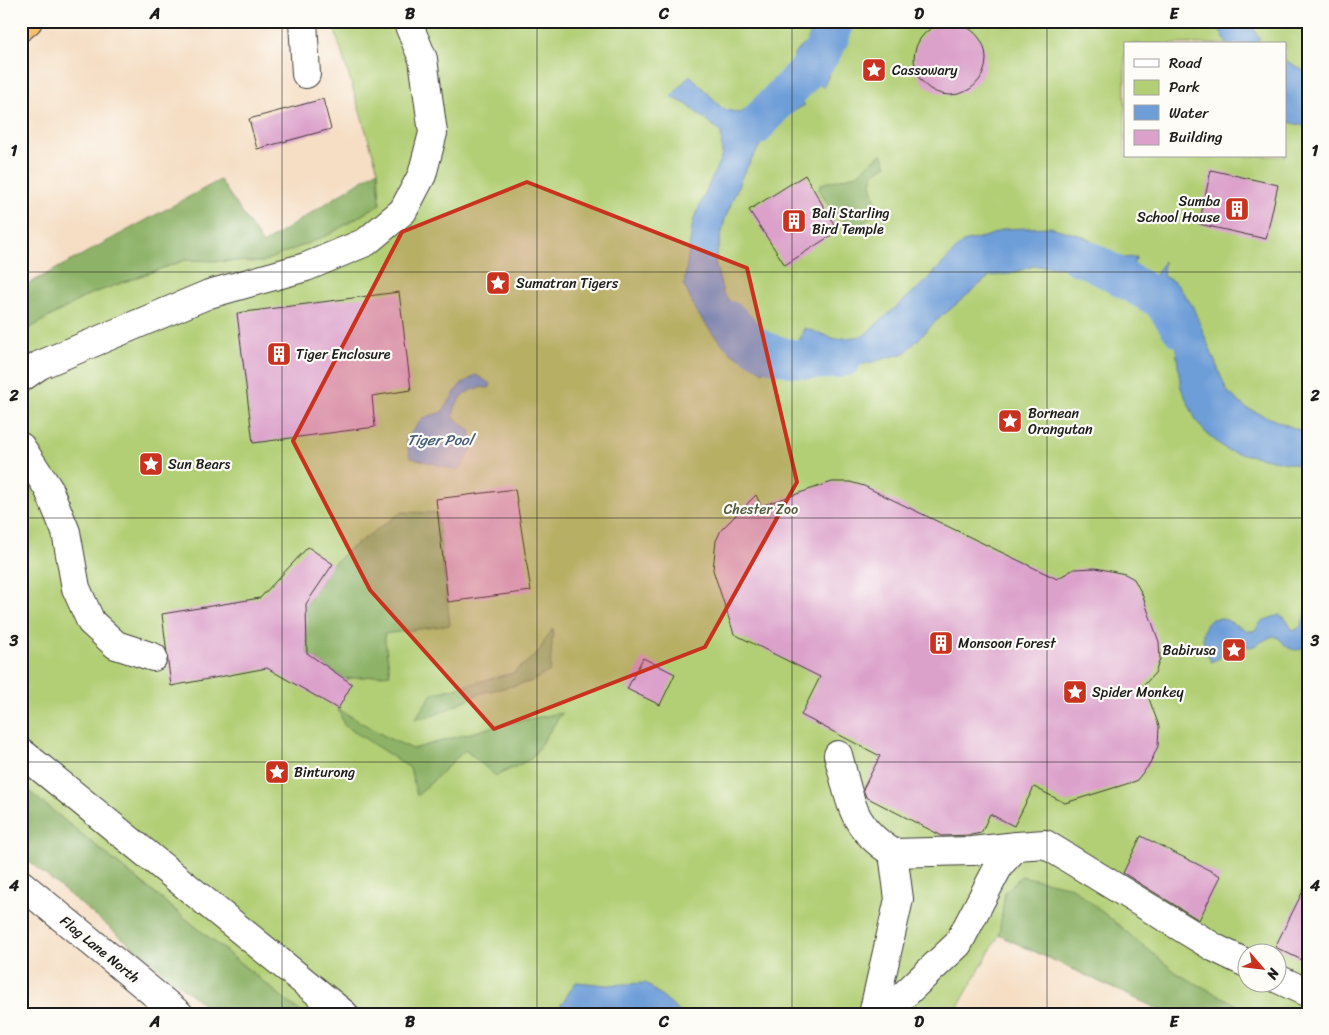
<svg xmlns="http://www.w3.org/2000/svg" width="1329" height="1035" font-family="Sriracha,sans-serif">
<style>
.green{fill:#b2cf76;stroke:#677649;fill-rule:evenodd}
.forest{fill:#8db267;stroke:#546742}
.water{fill:#6e9ed8;stroke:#455d7a}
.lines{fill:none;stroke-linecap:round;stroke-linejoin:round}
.canal{stroke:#6e9ed8;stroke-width:38}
.building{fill:#dca1cb}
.minor-casing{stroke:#3d3935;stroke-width:30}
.highway-casing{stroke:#3d3935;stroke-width:30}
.minor{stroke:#fff;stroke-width:28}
.highway{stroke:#f7c06c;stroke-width:28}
.marked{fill:#c8321e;fill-opacity:0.2;stroke:#c8321e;stroke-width:4;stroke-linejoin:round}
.grid{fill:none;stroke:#1c1c1c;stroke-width:1;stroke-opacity:0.55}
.labels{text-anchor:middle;stroke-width:4.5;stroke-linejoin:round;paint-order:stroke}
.poi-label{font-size:14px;fill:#1c1c1c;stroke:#fdfcf7;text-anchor:start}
.park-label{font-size:14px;fill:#505b3c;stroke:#fdfcf7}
.street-label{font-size:14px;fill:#1c1c1c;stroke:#fdfcf7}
.water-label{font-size:15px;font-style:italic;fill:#455d7a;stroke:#fdfcf7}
.neatline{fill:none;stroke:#1c1c1c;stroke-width:2}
.grid-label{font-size:16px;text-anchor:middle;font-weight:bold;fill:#1c1c1c}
</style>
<rect width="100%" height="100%" fill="#fdfcf7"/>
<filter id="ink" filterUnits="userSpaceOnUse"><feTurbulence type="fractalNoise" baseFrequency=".02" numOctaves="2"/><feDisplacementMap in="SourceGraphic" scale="10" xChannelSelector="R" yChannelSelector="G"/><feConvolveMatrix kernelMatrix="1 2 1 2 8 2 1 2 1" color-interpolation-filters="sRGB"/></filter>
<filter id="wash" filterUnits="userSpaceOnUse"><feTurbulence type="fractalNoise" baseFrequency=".0096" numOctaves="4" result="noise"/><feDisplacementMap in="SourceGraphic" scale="20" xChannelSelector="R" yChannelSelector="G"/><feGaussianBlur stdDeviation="1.12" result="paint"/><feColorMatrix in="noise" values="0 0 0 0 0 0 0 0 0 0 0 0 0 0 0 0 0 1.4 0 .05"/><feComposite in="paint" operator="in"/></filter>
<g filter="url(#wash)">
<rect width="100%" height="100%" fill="#f5dec4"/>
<path class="green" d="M 332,21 L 1308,21 L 1308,1014 L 1169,1014 L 999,935 L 954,1014 L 303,1014 L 21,785 L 21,333 L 88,295 L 185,260 L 262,262 L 330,234 L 380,204 L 378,170 ZM 1125,44 L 1285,44 L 1285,156 L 1125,156 ZM 1246,952 L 1276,952 L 1276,982 L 1246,982 Z"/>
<g class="forest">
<path d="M 882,153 L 887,165 L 874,173 L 871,184 L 878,211 L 861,225 C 838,225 829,207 819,189 L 821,184 L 856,175 Z"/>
<path d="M 378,170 L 380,204 L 330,234 L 262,262 L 185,260 L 88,295 L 21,333 L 21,288 L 220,180 L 263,244 Z"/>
<path d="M 402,512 L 437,513 L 450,625 L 384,634 L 390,674 L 345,679 L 307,653 L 306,604 L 333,564 L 348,550 Z"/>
<path d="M 553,628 L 550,671 L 530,682 L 481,693 L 435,715 L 415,719 L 432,694 L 513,673 L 537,654 Z"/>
<path d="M 338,709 L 388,738 L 413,749 L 507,723 L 562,713 L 531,759 L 496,776 L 465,750 L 417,796 L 410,768 L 344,725 Z"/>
<path d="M 21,785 L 303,1014 L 215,1014 L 21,855 Z"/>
<path d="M 1021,876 L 1072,887 L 1178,974 L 1255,1014 L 1169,1014 L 999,935 L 1005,892 Z"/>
</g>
<g class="water">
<path d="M 817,21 L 848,21 L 849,29 L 823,88 L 793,55 L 806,43 Z"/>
<path d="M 1215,21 L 1249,21 L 1260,39 L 1255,44 L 1227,44 Z"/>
<path d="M 1285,60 L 1308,73 L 1308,127 L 1285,121 Z"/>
<path d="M 690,75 L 723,109 L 740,113 L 765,96 L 778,75 L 805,105 L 774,122 L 743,174 L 725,219 L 715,262 L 723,293 L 745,320 L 773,338 L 763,372 L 729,351 L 714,335 L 697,313 L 684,285 L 693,221 L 722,155 L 721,132 L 686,104 L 671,97 Z"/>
<path d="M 1050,227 L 1082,236 L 1122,258 L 1137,257 L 1116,293 L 1072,268 L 1034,266 L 1009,274 L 990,276 L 935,322 L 905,353 L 869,363 L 817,373 L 787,374 L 804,328 L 836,339 L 863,336 L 926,281 L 963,242 L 988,236 L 1004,229 Z"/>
<path d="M 1164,261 L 1163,276 L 1176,283 L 1192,305 L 1227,391 L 1246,408 L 1308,434 L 1308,467 L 1228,451 L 1206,433 L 1197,422 L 1181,388 L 1174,334 L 1162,320 L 1141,302 Z"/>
<path d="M 476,375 L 491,384 L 489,388 C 470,385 455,398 453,417 L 470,430 L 473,447 L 462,467 L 456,470 L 410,457 L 406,439 L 423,418 L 442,412 L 460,385 Z"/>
<path d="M 1308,608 C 1308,620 1312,659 1289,648 C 1283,644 1281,638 1273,636 C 1250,646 1256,653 1231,639 L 1225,640 L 1220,658 L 1211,662 C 1205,646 1196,632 1212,619 L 1222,618 L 1248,631 L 1254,631 L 1262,621 L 1279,615 L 1285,618 L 1292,629 L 1296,630 L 1301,626 Z"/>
<path d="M 576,982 L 607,985 L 646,983 L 682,1014 L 555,1014 Z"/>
</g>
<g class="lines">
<g class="canal">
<path d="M 755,127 C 776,97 833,57 834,21"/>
<path d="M 1077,256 L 1093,262 L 1161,300 L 1181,329"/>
<path d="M 729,320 C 738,329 752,346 763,350 C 788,360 818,363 843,358"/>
</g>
</g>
<g id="blocks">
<g class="building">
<circle cx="950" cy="59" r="36"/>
<path d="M 323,99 L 331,129 L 257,149 L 249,119 Z"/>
<path d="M 1211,170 L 1278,185 L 1266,239 L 1199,224 Z"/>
<path d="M 805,175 L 838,231 L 785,265 L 749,210 Z"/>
<path d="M 399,292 L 411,390 L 372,396 L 375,427 L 253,443 L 237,313 Z"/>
<path d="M 832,482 L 850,482 L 864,486 L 1057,579 L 1074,569 L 1096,568 L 1125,574 L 1134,579 L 1142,594 L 1159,642 L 1160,659 L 1155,673 L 1144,685 L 1159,726 L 1158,746 L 1150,764 L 1136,781 L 1065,803 L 1034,787 L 1014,826 L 990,814 L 981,833 L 971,835 L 942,836 L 866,797 L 863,789 L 880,756 L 801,715 L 820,677 L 734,634 L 713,570 L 716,541 L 721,530 L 756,495 L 761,506 Z"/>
<path d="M 515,489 L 531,591 L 448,602 L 436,499 Z"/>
<path d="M 308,547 L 333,564 L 306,604 L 307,653 L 352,684 L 338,709 L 267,668 L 171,686 L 162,614 L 260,598 Z"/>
<path d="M 643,658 L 675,674 L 660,705 L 627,689 Z"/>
<path d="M 1141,836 L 1221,876 L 1199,920 L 1123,873 Z"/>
<path d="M 1308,881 L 1308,963 L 1275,947 Z"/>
</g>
</g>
</g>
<g filter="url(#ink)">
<use href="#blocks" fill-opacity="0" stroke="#3d3935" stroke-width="1"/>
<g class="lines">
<defs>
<g id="minor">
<path d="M 303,21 L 306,74"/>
<path d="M 21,378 L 40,365 L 209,294 L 306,267 L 366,242 L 403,211 L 422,175 L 433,133 L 423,59 L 407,21"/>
<path d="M 21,447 L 48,488 L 66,532 L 76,588 L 91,622 L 116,645 L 153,657"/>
<path d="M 21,752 L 344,1014"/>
<path d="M 838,755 C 851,801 850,826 893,853 L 899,899 L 873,1014"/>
<path d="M 893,853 L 972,851 L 1017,846"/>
<path d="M 21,884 L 179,1014"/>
<path d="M 1276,978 L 1308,993"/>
<path d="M 884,1014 L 958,944 L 1000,864 L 1017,846 L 1045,844 L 1215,948 L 1246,963"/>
</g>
<path id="highway" d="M 21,27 L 28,21"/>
</defs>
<use href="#minor" class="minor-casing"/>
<use href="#highway" class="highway-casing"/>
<use href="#minor" class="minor"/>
<use href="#highway" class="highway"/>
</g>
</g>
<path class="marked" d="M 527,182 L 747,268 L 797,482 L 705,647 L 494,729 L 370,590 L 293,441 L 402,232 Z"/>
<path class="grid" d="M 282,21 L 282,1014M 537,21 L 537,1014M 792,21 L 792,1014M 1047,21 L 1047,1014M 21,272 L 1308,272M 21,518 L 1308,518M 21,762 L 1308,762"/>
<defs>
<symbol id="sight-square" viewBox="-11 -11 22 22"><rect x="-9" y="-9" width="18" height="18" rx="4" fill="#c8321e" stroke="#fdfcf7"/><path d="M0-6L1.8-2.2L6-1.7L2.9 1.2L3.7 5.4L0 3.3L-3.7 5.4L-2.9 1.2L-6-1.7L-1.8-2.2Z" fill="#fff"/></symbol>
<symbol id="building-square" viewBox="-11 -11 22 22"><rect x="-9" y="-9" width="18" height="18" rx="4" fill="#c8321e" stroke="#fdfcf7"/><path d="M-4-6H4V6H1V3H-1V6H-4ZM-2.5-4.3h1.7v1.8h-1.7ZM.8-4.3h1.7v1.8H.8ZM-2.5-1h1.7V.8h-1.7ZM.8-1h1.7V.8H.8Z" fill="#fff"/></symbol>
</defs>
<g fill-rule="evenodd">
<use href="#sight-square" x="860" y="56" width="28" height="28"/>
<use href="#building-square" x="1223" y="195" width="28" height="28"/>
<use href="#building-square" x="780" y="207" width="28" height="28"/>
<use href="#sight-square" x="484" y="269" width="28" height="28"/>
<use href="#building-square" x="265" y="340" width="28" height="28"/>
<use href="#sight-square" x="996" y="407" width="28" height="28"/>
<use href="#sight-square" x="137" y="450" width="28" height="28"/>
<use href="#building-square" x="927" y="629" width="28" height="28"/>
<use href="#sight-square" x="1220" y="636" width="28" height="28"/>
<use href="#sight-square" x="1061" y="678" width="28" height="28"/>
<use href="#sight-square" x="263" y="758" width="28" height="28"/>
</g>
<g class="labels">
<g class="poi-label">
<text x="892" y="75">Cassowary</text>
<text x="1220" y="206" text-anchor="end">Sumba<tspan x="1220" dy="16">School House</tspan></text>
<text x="812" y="218">Bali Starling<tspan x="812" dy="16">Bird Temple</tspan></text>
<text x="516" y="288">Sumatran Tigers</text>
<text x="296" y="359">Tiger Enclosure</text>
<text x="1028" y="418">Bornean<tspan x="1028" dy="16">Orangutan</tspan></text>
<text x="168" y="469">Sun Bears</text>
<text x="958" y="648">Monsoon Forest</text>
<text x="1216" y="655" text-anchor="end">Babirusa</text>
<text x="1092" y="697">Spider Monkey</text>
<text x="294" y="777">Binturong</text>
</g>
<g class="park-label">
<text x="761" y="514">Chester Zoo</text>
</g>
<g class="street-label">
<text transform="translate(100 949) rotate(39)" y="5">Flag Lane North</text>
</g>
<g class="water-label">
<text x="440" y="445">Tiger Pool</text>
</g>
</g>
<rect width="1329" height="1035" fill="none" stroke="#fdfcf7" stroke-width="55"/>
<rect x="1124" y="42" width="162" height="115" fill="#fdfcf7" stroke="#a3a29f"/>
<rect x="1134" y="59" width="25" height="8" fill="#ffffff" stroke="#a3a29f"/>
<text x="1169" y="68" font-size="15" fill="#1c1c1c">Road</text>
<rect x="1134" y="80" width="25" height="15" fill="#b2cf76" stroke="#a3a29f"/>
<text x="1169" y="92" font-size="15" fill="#1c1c1c">Park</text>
<rect x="1134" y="105" width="25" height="15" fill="#6e9ed8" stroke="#a3a29f"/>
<text x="1169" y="118" font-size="15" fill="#1c1c1c">Water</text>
<rect x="1134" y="130" width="25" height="15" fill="#dca1cb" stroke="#a3a29f"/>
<text x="1169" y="142" font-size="15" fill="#1c1c1c">Building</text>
<g transform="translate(1262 968) rotate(118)"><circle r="24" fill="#fdfcf7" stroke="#a3a29f"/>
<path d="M0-4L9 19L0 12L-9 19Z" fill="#c8321e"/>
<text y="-8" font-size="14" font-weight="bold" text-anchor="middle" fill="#1c1c1c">N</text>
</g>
<rect x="28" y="28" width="1274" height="980" class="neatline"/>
<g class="grid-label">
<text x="155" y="19">A</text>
<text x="410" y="19">B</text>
<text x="664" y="19">C</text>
<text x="919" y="19">D</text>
<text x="1174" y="19">E</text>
<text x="14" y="156">1</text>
<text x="1315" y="156">1</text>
<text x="14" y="401">2</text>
<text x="1315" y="401">2</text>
<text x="14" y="646">3</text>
<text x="1315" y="646">3</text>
<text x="14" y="891">4</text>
<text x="1315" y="891">4</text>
<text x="155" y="1027">A</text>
<text x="410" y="1027">B</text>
<text x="664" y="1027">C</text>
<text x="919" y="1027">D</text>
<text x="1174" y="1027">E</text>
</g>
</svg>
